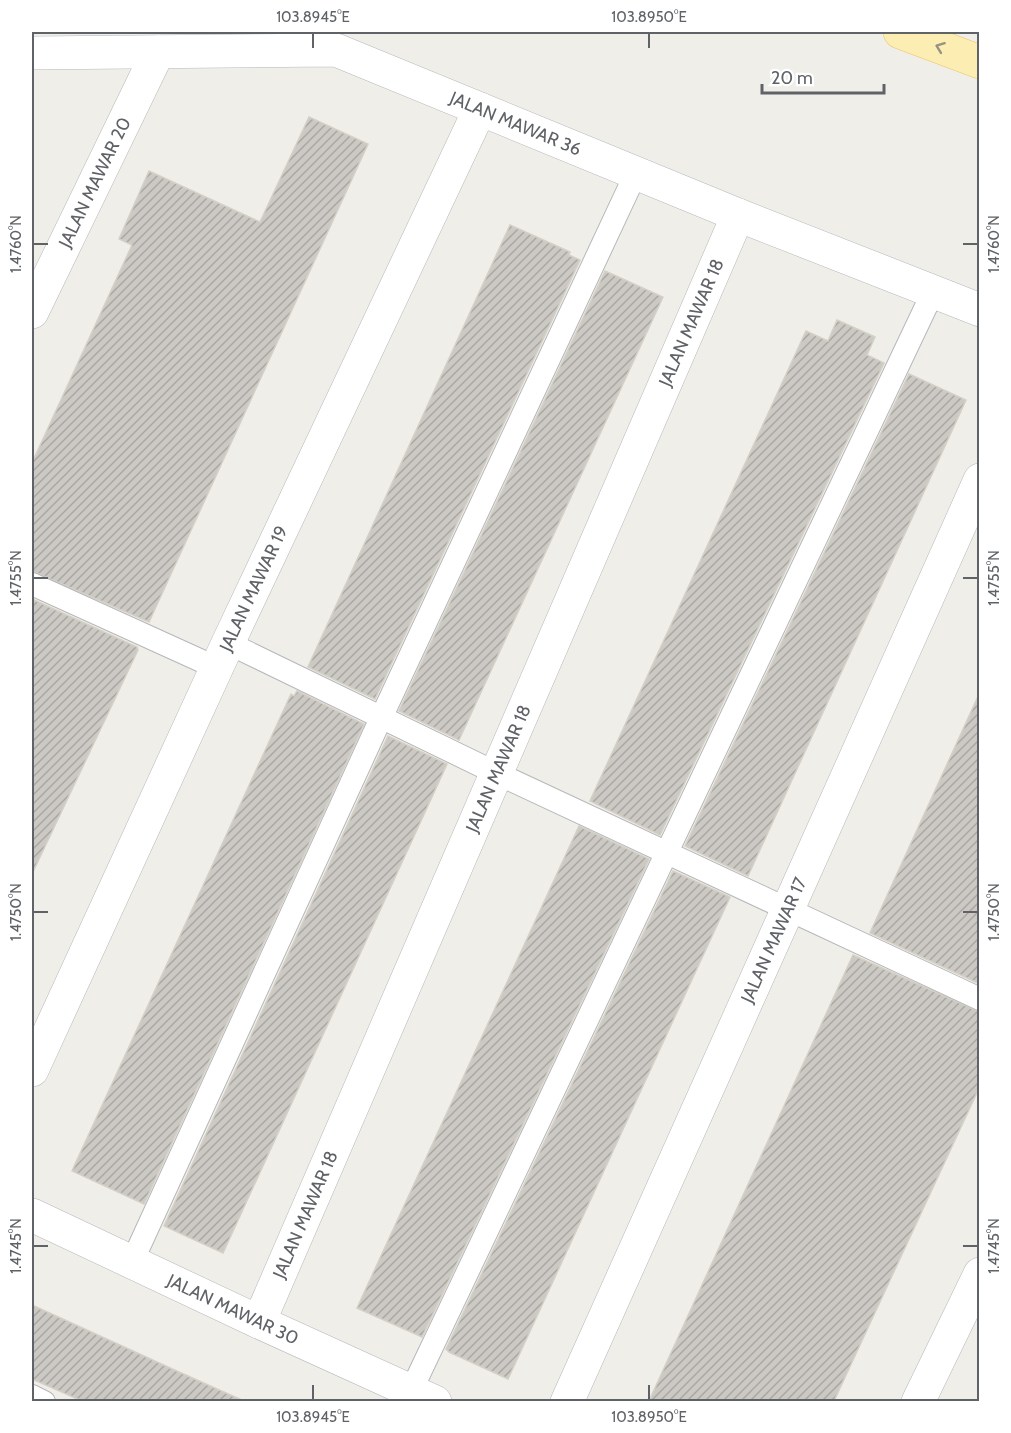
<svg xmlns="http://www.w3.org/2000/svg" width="1011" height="1433" font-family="Cabin,sans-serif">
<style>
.building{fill:url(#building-hatch);stroke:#d5d0c6;stroke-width:1.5}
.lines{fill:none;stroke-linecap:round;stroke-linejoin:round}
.lane-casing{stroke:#b5b8bb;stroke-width:24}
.street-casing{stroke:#b5b8bb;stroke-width:34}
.primary-casing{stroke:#ecc366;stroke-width:34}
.lane{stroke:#fff;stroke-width:22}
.street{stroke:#fff;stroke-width:33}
.primary{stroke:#fceeb2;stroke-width:33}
.oneway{stroke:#969481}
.ticks{fill:none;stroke:#5f6367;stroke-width:2}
.labels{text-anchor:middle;stroke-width:4.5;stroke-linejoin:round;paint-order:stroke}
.street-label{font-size:18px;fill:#5f6367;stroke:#fff}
.neatline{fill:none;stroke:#5f6367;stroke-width:2}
.ticks-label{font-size:15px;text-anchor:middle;fill:#5f6367}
</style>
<defs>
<pattern id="building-hatch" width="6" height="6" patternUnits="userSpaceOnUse" patternTransform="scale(1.5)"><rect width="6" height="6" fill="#ccc9c4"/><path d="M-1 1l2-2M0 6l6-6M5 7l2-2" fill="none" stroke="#a9a7a3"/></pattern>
</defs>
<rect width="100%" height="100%" fill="#f0eee8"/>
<g class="building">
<path d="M 309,117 L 368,144 L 149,622 L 32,571 L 32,463 L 132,245 L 119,239 L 149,171 L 260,222 Z"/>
<path d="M 510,225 L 570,252 L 569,255 L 580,260 L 375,699 L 308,667 Z"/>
<path d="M 605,271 L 663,297 L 459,740 L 399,711 Z"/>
<path d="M 837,320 L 875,337 L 867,355 L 884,363 L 660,835 L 590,801 L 806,331 L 828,341 Z"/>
<path d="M 909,374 L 966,400 L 748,876 L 685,846 Z"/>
<path d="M 32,599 L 137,647 L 138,650 L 32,874 Z"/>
<path d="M 297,691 L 364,724 L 144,1204 L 72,1171 L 291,694 L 294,696 Z"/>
<path d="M 980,692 L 980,984 L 870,933 Z"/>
<path d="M 388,736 L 447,764 L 223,1253 L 164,1226 Z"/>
<path d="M 579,826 L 649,859 L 422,1337 L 357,1308 Z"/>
<path d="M 673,871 L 730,897 L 508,1379 L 449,1352 L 446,1349 Z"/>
<path d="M 853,955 L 980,1012 L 980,1086 L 834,1401 L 649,1401 Z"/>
<path d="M 32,1305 L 179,1372 L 244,1401 L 82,1401 L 32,1379 Z"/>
</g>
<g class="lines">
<defs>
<g id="lane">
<path d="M 32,584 L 217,668"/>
<path d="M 228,643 L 496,773 L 980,999"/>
<path d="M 132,1262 L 381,718 L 636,173"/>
<path d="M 411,1391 L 933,292"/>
<path d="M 32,1396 L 44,1402"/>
</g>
<g id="street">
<path id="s1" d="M 32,53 L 336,50 L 738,215 L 980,310"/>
<path id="s2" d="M 32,312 L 158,52"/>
<path id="s3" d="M 32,1070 L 228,643 L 480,109"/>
<path id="s4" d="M 32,1215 L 259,1322 L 435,1402"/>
<path id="s5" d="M 259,1322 L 738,215"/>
<path id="s6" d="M 567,1402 L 980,480"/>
<path d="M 918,1402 L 980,1274"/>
</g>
<path id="primary" d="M 900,32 L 980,62"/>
</defs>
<use href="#lane" class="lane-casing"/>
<use href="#street" class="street-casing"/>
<use href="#primary" class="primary-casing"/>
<use href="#lane" class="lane"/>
<use href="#street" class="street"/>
<use href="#primary" class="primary"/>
</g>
<defs><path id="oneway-chevron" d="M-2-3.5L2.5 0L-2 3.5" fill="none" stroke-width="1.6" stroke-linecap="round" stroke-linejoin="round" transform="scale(1.5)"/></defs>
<use class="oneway" href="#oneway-chevron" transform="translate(940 47) rotate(-159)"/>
<path class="ticks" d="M 313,33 L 313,48M 649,33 L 649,48M 33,244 L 48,244M 963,244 L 978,244M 33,578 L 48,578M 963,578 L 978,578M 33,912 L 48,912M 963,912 L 978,912M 33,1246 L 48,1246M 963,1246 L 978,1246M 313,1385 L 313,1400M 649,1385 L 649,1400"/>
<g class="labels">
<g class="street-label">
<text dy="6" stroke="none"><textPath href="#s1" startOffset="498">JALAN MAWAR 36</textPath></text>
<text dy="6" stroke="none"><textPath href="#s2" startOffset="144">JALAN MAWAR 20</textPath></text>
<text dy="6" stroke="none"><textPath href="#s5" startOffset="1089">JALAN MAWAR 18</textPath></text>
<text dy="6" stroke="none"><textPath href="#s3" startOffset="530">JALAN MAWAR 19</textPath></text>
<text dy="6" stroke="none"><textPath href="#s5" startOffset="603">JALAN MAWAR 18</textPath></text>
<text dy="6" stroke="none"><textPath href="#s6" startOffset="506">JALAN MAWAR 17</textPath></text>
<text dy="6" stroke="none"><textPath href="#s5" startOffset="117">JALAN MAWAR 18</textPath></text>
<text dy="6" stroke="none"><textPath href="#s4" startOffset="222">JALAN MAWAR 30</textPath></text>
</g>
</g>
<rect width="1011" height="1433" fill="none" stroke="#ffffff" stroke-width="66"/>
<path d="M762 84v9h122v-9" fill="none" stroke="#5f6367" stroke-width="3"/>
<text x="771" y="84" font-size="18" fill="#5f6367" stroke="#ffffff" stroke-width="4.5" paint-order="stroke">20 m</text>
<rect x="33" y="33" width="945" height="1367" class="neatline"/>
<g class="ticks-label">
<text x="313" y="22">103.8945°E</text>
<text x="649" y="22">103.8950°E</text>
<text transform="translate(16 244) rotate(-90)" y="5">1.4760°N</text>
<text transform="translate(994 244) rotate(-90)" y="5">1.4760°N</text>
<text transform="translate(16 578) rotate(-90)" y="5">1.4755°N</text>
<text transform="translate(994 578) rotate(-90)" y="5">1.4755°N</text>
<text transform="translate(16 912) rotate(-90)" y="5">1.4750°N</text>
<text transform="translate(994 912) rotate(-90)" y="5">1.4750°N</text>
<text transform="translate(16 1246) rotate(-90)" y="5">1.4745°N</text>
<text transform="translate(994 1246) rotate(-90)" y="5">1.4745°N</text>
<text x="313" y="1422">103.8945°E</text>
<text x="649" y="1422">103.8950°E</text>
</g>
</svg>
